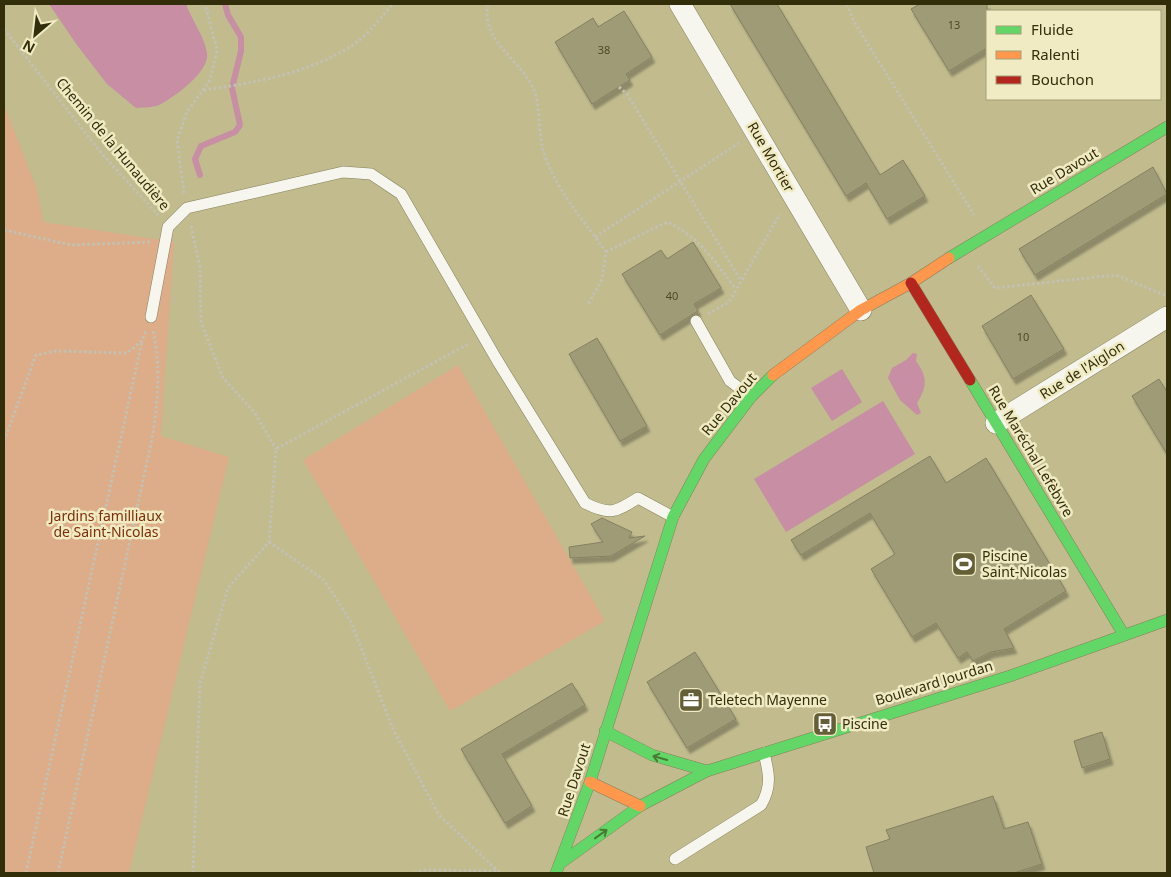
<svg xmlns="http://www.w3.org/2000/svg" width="1171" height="877" font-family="'Noto Sans',sans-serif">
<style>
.green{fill:#dcad88}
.water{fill:#c78ea4}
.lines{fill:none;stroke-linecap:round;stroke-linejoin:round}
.stream{stroke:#c78ea4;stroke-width:6}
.building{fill:#a09b77;stroke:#858060;filter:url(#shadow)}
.lane-casing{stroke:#85805a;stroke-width:12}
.street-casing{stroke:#85805a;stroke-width:22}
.fast-casing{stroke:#85805a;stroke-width:12}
.slow-casing{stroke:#85805a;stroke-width:12}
.jam-casing{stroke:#85805a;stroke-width:12}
.path{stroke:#c3c1b3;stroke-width:3;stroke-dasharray:2.5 2.5;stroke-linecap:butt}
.lane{stroke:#f6f5ee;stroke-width:11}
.street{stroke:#f6f5ee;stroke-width:21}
.fast{stroke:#63d668;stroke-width:11}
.slow{stroke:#ff974d;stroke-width:11}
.jam{stroke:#b3261e;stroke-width:11}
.oneway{stroke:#497a34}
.labels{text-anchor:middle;stroke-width:5;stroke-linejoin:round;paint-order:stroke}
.number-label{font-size:11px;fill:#4e4925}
.street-label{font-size:14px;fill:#332e0a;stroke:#f0ebc3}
.park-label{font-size:14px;fill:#7d2d09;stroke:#f0ebc3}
.poi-label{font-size:14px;fill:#332e0a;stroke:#f0ebc3;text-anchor:start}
</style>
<defs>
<filter id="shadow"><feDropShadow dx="3" dy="5.5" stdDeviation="1" flood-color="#0004"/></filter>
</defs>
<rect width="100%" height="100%" fill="#c1bb8e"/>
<g class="green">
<path d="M 4,105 L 37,189 L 43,222 L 174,242 L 161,436 L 229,457 L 129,873 L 4,873 Z"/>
<path d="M 458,365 L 605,621 L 450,711 L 303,460 Z"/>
</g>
<g class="water">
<path d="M 49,4 L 186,4 C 192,21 204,35 207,53 C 210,72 173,98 159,105 C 152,108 143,107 136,108 L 107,84 L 77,45 Z"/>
<path d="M 913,353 L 917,354 L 916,361 C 927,376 928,386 917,403 L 921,413 L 917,415 L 900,400 L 888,378 L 892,368 L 906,360 Z"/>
<path d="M 842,369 L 862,402 L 832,421 L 811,388 Z"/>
<path d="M 883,401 L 915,454 L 786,532 L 754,479 Z"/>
</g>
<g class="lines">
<path class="stream" d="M 200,175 L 195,159 L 201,146 L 235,132 L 240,125 L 232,88 L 241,51 L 241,37 L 228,15 L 225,4"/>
</g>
<g class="building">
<path d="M 730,4 L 777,4 L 880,175 L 903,160 L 925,196 L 887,219 L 866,183 L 846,196 Z"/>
<path d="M 920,4 L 987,4 L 987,48 L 949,71 L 911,9 Z"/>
<path d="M 624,11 L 652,57 L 626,74 L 630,80 L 592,104 L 555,42 L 593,18 L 598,27 Z"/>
<path d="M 1153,167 L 1167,194 L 1035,275 L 1019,249 Z"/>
<path d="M 693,242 L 721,288 L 694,304 L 698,311 L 660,335 L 622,274 L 661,250 L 667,259 Z"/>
<path d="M 1031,295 L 1064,349 L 1013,379 L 982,326 Z"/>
<path d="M 597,338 L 647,426 L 620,441 L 569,354 Z"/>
<path d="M 1159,379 L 1167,392 L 1167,454 L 1132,396 Z"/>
<path d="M 930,456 L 946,483 L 986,458 L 1066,591 L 1004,629 L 1014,648 L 991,652 L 973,661 L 967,652 L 958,658 L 936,623 L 912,637 L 871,569 L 895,554 L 870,513 L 801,555 L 791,540 Z"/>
<path d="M 602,518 L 632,532 L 629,538 L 645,536 L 611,556 L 570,558 L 569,547 L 603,542 L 591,524 Z"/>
<path d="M 695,652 L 736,719 L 687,748 L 647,682 Z"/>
<path d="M 572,683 L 585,705 L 502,754 L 532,806 L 505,823 L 461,749 Z"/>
<path d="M 1102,732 L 1110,759 L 1082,768 L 1074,741 Z"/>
<path d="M 993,796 L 1004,829 L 1028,822 L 1042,864 L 1014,873 L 874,873 L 866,847 L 890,839 L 886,830 Z"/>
</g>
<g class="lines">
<defs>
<g id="lane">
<path d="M 151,317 L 168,227 L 187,208 L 343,172 L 371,174 L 401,194 L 497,360 L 585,503 C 610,516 616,512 638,498 L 673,517"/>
<path d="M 696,321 L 730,381 L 751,397"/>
<path d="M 675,859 L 761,805 C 772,786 769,773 764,753"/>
</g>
<g id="street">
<path d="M 680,4 L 861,310"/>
<path d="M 996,423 L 1167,317"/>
</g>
<g id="fast">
<path d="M 949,258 L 1167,127"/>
<path d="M 970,380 L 1124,635"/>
<path d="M 605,731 L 652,755 L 707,771"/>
<path d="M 562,862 L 640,806 L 707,771 L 1010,676 L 1167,620"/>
<path d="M 556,873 L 590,782 L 673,517 L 704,459 L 751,397 L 773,375"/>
</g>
<g id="slow">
<path d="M 773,375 L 861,310 L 911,283 L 949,258"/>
<path d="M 590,782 L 640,806"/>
</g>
<path id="jam" d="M 911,283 L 970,380"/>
</defs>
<use href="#lane" class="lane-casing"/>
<use href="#street" class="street-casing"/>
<use href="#fast" class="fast-casing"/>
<use href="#slow" class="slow-casing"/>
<use href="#jam" class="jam-casing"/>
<g class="path">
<path d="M 488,4 C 481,38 514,56 530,82 C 543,104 536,131 545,156 C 557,191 585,222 606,252 L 602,279 L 588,305"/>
<path d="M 847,4 L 853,20 L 974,215"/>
<path d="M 4,29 L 102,154 L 158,215"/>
<path d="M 619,87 L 627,94 L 740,279"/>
<path d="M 204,90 C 254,83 310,73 353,45 C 368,35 381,17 393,4"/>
<path d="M 184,193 L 177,140 L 187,112 L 210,80 L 217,50 L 205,4"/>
<path d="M 191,226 L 200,267 L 201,322 L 223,378 L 255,413 L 276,449"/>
<path d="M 4,230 L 71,245 L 150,242"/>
<path d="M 595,237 L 739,143"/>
<path d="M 606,252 L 667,222 C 698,236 715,261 735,288"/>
<path d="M 978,266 L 995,288 L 1116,275 L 1167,296"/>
<path d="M 708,314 L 729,302 L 780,214"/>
<path d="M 4,441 L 36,355 L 56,351 L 127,353 L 142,341 L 146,330"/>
<path d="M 269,542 L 324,580 L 351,622 L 393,729 L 439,815 L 500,873"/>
<path d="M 26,873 L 142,341"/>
<path d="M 58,873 L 152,439 C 158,402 161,367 153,330"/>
<path d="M 193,873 L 200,683 L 228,588 L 269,542 L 276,449 L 470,343"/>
<path d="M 414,873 L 426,870 L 496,871"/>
</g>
<use href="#lane" class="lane"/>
<use href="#street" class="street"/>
<use href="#fast" class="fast"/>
<use href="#slow" class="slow"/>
<use href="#jam" class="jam"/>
</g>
<defs><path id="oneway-shaft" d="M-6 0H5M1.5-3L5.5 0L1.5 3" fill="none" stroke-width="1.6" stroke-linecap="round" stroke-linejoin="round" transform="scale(1.25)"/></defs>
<g class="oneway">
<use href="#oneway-shaft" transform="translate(660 758) rotate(-164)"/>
<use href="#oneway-shaft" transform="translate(601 834) rotate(-36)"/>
</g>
<defs>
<symbol id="stadium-square" viewBox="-11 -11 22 22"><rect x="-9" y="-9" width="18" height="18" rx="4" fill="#655f38" stroke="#f0ebc3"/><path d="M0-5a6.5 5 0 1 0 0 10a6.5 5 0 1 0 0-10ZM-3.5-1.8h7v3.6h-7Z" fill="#fff"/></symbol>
<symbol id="office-square" viewBox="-11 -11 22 22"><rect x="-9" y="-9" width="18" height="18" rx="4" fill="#655f38" stroke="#f0ebc3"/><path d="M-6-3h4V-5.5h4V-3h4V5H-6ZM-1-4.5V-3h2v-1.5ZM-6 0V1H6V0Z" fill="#fff"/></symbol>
<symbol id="bus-square" viewBox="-11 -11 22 22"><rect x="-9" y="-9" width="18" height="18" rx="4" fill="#655f38" stroke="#f0ebc3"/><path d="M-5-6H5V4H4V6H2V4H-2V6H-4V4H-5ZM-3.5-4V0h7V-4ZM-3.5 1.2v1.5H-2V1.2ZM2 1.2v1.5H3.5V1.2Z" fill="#fff"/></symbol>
</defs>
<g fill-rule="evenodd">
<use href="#stadium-square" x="950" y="550" width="28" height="28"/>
<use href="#office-square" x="677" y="686" width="28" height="28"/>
<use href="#bus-square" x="811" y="710" width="28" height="28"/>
</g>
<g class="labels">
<g class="number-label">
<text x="954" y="29">13</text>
<text x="604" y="54">38</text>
<text x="672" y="300">40</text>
<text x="1023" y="341">10</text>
</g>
<g class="street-label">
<text transform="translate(113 144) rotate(50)" y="5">Chemin de la Hunaudière</text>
<text transform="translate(771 157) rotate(60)" y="5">Rue Mortier</text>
<text transform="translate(1064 171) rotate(-31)" y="5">Rue Davout</text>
<text transform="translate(1082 370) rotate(-32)" y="5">Rue de l'Aiglon</text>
<text transform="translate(729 404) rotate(-50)" y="5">Rue Davout</text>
<text transform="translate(1031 451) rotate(59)" y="5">Rue Maréchal Lefèbvre</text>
<text transform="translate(934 683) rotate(-17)" y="5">Boulevard Jourdan</text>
<text transform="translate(574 780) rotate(-72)" y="5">Rue Davout</text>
</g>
<g class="park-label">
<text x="106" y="521">Jardins familliaux<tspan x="106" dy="16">de Saint-Nicolas</tspan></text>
</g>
<g class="poi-label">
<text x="982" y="561">Piscine<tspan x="982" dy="16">Saint-Nicolas</tspan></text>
<text x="708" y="705">Teletech Mayenne</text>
<text x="842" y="729">Piscine</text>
</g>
</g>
<rect width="1171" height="877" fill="none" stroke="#332e0a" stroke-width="10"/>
<rect x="986" y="10" width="175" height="90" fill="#f0ebc3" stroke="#a49f79"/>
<rect x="996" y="26" width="25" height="8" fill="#63d668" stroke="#a49f79"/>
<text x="1031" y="35" font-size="15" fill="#332e0a">Fluide</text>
<rect x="996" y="51" width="25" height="8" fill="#ff974d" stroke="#a49f79"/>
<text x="1031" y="60" font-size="15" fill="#332e0a">Ralenti</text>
<rect x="996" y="76" width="25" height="8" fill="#b3261e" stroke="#a49f79"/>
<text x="1031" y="85" font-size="15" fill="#332e0a">Bouchon</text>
<g transform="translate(35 35) rotate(208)" stroke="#f0ebc3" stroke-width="4" paint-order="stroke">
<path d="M0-4L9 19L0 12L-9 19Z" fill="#332e0a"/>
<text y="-8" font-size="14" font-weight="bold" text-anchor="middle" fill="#332e0a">N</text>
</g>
</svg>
